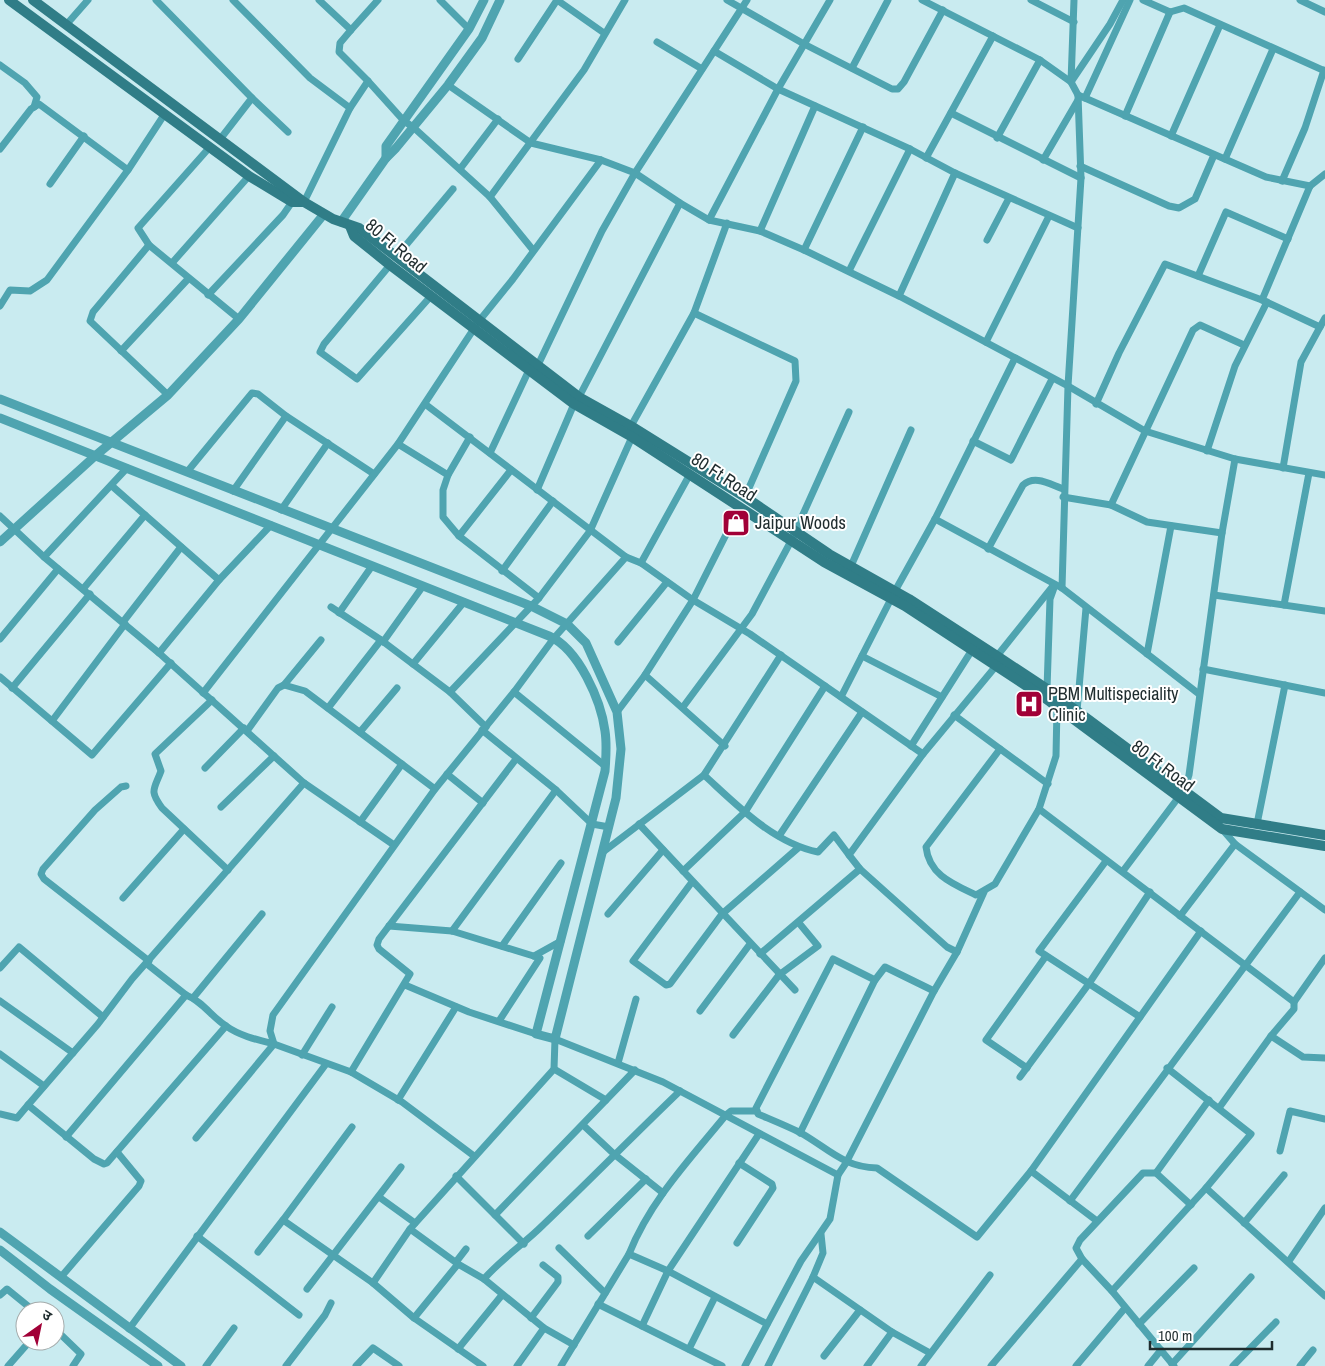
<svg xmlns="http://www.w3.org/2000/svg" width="1325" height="1366" font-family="'Archivo Narrow','Noto Sans Devanagari',sans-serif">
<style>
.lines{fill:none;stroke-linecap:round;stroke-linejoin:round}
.minor{stroke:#4fa4b0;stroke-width:7}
.tertiary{stroke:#4fa4b0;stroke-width:9}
.secondary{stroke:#307d87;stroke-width:10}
.labels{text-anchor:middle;stroke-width:4;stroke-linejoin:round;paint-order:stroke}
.street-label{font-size:18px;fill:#1f2c2e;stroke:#fff}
.poi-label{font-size:18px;fill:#1f2c2e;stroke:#fff;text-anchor:start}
</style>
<rect width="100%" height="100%" fill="#c9ebf0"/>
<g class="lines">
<g class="minor">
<path d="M 156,0 L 252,98 L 221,138"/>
<path d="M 233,0 L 310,78 L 350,108 L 304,202"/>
<path d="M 319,0 L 351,30 L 378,0"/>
<path d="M 440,0 L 469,29"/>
<path d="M 557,0 L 604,33"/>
<path d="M 727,0 L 804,44 L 892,89 L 898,89 L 904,82 L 943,10"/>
<path d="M 922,0 L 1040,60 L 1071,82 L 1110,24 L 1123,0"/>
<path d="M 1031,0 L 1074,22"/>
<path d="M 1143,0 L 1170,12 L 1184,8 L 1325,71"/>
<path d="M 1300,0 L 1325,12"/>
<path d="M 66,25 L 88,0"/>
<path d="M 351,30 L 340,43 L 339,52 L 368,81"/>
<path d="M 657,42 L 702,69"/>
<path d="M 714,51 L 778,89 L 910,149 L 955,173 L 1078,228"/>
<path d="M 518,59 L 557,0"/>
<path d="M 0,65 L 25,83 L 37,97 L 34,107"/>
<path d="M 852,68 L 888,0"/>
<path d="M 448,85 L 531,143 L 601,160 L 635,173 L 680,203 L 709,220 L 760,231 L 804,250 L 899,296 L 1068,386 L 1145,431 L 1235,459 L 1325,475"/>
<path d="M 1078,95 L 1266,177 L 1310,186"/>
<path d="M 252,98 L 288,132"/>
<path d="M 1085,98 L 1130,0"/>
<path d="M 350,108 L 368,81 L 404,121 L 413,127 L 490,197 L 533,250"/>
<path d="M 951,113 L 1081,178"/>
<path d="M 1125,116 L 1170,12"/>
<path d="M 1171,136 L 1220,25"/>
<path d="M 997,138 L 1040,60"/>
<path d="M 209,148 L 138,228 L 149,245 L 239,319"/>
<path d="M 0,149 L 31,109 L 39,104 L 128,170"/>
<path d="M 926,158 L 993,36"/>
<path d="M 1225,159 L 1273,49"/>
<path d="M 1043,160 L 1078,100"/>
<path d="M 1080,166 L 1169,206 L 1179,208 L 1195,199 L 1214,155"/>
<path d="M 460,169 L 498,119"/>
<path d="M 1282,181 L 1305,128 L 1324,70"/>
<path d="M 50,184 L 84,136"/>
<path d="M 490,197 L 584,70 L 625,0"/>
<path d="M 709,220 L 778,89 L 830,0"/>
<path d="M 760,231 L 815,106"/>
<path d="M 987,240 L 1009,198"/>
<path d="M 149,245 L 93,312 L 90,321 L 168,395"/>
<path d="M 804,250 L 863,127"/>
<path d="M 396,257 L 453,189"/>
<path d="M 172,263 L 249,176"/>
<path d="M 390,265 L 324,344 L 320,352 L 357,379 L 431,296"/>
<path d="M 849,271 L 910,149"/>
<path d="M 1198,276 L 1226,212 L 1288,239"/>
<path d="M 208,295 L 283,215 L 292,202"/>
<path d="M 899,296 L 955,173"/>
<path d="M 0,306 L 10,290 L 30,291 L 47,280 L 128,170 L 164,115"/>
<path d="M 694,313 L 795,361 L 796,381 L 745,497"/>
<path d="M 1320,327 L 1262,300 L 1310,186 L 1325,174"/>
<path d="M 986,342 L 1049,216"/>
<path d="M 121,351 L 188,279"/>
<path d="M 538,365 L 602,231 L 635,173 L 747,0"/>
<path d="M 579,397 L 680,203"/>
<path d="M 425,404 L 626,557 L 641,563 L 693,600 L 750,634 L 923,754"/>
<path d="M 1096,404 L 1119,353 L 1165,264 L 1262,300"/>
<path d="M 973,441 L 1011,460 L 1052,379"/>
<path d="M 398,444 L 448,475 L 443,490 L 443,517 L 459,536 L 539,598 L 450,692"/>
<path d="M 1207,451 L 1235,366 L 1267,302"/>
<path d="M 490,453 L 529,370"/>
<path d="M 1283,468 L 1301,362 L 1325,318"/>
<path d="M 187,472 L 252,393 L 258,394 L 286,416 L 374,474"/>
<path d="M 448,475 L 470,437"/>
<path d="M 112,486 L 219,580"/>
<path d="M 537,490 L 574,404"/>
<path d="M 233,491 L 286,416"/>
<path d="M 1063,497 L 1111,505 L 1147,522 L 1222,533"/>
<path d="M 1111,505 L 1193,330 L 1200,325 L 1244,345"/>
<path d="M 281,510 L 328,443"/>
<path d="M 0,516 L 44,557 L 159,653 L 304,783 L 394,845"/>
<path d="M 935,519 L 1062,588 L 1199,694"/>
<path d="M 459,536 L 511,470"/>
<path d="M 988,549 L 1023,485 C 1035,474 1051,485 1064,489"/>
<path d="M 44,557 L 127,468"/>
<path d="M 641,563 L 690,474"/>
<path d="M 851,566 L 911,430"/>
<path d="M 502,571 L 553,501"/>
<path d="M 1062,588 L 1068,386 L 1081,178 L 1078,95 L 1071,82 L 1074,0"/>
<path d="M 83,589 L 145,515"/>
<path d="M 1214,595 L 1325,611"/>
<path d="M 539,598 L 590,531 L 632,437 L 631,426 L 694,313 L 727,223"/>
<path d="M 1284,605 L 1309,473"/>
<path d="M 331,607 L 381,640 L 450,692 L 486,727"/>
<path d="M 339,613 L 372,566"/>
<path d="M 123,622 L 181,547"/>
<path d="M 0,639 L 58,569"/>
<path d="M 383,642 L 423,586"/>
<path d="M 618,642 L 667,582"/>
<path d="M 159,653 L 219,580 L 271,525"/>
<path d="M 1147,654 L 1171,526"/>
<path d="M 862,656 L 942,697"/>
<path d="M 997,656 L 1053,586"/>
<path d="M 413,664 L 464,602"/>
<path d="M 1203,669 L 1325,693"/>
<path d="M 645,675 L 725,746"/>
<path d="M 0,677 L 92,755 L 171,663"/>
<path d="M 284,685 L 321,640"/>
<path d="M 12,688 L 90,594"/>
<path d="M 1047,689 L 1050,599 L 1055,585"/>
<path d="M 514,692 L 605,766"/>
<path d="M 203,693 L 398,444 L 479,321 L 513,279 L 601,160"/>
<path d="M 841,697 L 895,591 L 935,519 L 1015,358"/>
<path d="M 212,700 L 155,754 L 161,771 C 154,790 149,790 162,808 L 228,870"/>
<path d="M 683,707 L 752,614 L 791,541 L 849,412"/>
<path d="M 328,708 L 381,640"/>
<path d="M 1077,711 L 1086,608"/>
<path d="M 617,712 L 645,675 L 693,600 L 740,507"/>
<path d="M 954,715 L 1048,784"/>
<path d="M 52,721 L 125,624"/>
<path d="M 482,730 L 556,790 L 592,824 L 609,827"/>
<path d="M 247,731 L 278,688 L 284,685 L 305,691 L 435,789"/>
<path d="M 360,732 L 397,688"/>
<path d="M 911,746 L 972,650"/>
<path d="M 1000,749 L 926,847 C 929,875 953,884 976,895 L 995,884 L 1039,809 L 1056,756 L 1057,707"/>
<path d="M 205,768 L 244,728"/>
<path d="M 447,774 L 483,803"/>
<path d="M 704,775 C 737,805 773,843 818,852 L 834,835 L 849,855"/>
<path d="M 126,786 L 121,787 L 95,810 L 43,869 L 41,874 L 44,879 L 149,961"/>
<path d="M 221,807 L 274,756"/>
<path d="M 1039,809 L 1294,1002 L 1294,1009 L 1271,1036 L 1219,1108"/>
<path d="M 360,822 L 402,764"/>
<path d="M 639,824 L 795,990"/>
<path d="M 1257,824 L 1285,685"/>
<path d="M 1222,829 L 1235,844 L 1325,910"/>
<path d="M 779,836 L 862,712"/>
<path d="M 603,852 L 704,775 L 781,655"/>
<path d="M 1106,861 L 1039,951 L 1140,1017"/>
<path d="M 683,871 L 745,812 L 825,686"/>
<path d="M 1123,871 L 1184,790 L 1189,775 L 1222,533 L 1235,459"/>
<path d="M 692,882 L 633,961 L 666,985 L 670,984 L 722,914 L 798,848"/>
<path d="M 123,898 L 184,829"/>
<path d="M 608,914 L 663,850"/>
<path d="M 1180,916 L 1235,844"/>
<path d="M 389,926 L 452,931 L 540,958 L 499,1021"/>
<path d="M 452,931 L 556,790"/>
<path d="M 502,946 L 561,863"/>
<path d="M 957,952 L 984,892"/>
<path d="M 760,954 L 860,869"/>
<path d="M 534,956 L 561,941"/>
<path d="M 147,964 L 186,995 C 202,1001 212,1017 226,1026 C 240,1036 258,1040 274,1044 L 196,1138"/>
<path d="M 0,968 L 19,947 L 103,1017"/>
<path d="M 405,985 L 469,1012 L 536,1034"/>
<path d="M 934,991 L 885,967 L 875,980 L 833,959 L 756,1108 L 758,1114 C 772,1120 787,1126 801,1133 C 829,1149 843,1167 877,1168 L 977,1237 L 1031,1171 L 1201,931"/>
<path d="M 193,998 L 262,914"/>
<path d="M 0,1001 L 73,1053"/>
<path d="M 1294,1002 L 1325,958"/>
<path d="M 700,1011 L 750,944"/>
<path d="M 733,1035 L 779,975 L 818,946 L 799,923"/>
<path d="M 1271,1036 L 1303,1057 L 1325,1058"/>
<path d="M 0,1054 L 44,1086"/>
<path d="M 302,1055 L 332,1007"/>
<path d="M 618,1063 L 636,999"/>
<path d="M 1027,1068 L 986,1040 L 1046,956"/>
<path d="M 1167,1068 L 1251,1134 L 1206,1188"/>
<path d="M 554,1069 L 606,1100"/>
<path d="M 351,1072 L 410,974 L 379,949 L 377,945 L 379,939 L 516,759"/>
<path d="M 1020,1077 L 1088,985 L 1150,892"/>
<path d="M 398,1100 L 456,1007"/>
<path d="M 28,1105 L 94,1159 L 104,1164 L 107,1163 L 226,1026"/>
<path d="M 757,1111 L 731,1111 L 726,1115 C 690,1159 650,1201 629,1254 L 668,1271 L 767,1324"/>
<path d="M 0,1114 L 17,1118 L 28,1105 L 98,1024 L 132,979 L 304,783"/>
<path d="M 583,1125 L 614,1154 L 663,1193"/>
<path d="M 352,1127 L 283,1220 L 373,1283 L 414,1318 L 483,1366"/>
<path d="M 800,1133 L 875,980"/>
<path d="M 66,1137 L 186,995"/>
<path d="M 1280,1151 L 1290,1111 L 1325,1119"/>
<path d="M 474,1156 L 402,1102 L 351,1072 L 274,1044 L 270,1031 L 273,1015 L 435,789 L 514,692 L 554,638 L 626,557"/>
<path d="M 1031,1171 L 1097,1221"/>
<path d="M 1156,1173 L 1209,1100"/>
<path d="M 456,1176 L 524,1244"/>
<path d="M 379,1197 L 415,1223"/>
<path d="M 1070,1201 L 1300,892"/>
<path d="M 495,1215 L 635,1070"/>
<path d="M 1244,1223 L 1284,1175"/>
<path d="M 410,1229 L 458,1264 L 484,1279 L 544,1328 L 574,1345"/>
<path d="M 197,1236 L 299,1315"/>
<path d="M 588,1236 L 646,1179"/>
<path d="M 737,1243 L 773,1188 L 772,1184 L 739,1163"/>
<path d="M 559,1248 L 605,1293"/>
<path d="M 258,1252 L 283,1220"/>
<path d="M 1289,1261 L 1325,1208"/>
<path d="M 456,1262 L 466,1249"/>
<path d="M 61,1277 L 139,1186 L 141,1181 L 117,1152"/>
<path d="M 813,1277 L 823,1253 L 821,1234"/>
<path d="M 484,1279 C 501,1259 524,1244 543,1225 C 589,1181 634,1135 680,1091"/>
<path d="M 373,1283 L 410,1229 L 554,1069 L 555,1039 L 663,1082 L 838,1175"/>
<path d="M 307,1289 L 401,1167"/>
<path d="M 1112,1291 L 1206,1188 L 1325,1296"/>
<path d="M 0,1295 L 7,1289 L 34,1311"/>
<path d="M 598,1304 L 722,1366"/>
<path d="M 414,1318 L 458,1264"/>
<path d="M 531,1318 L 558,1282 L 558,1277 L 543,1265"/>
<path d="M 1139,1324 L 1194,1268"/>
<path d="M 642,1326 L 668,1271 L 759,1134"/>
<path d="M 55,1329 L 81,1354 L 73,1366"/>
<path d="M 129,1329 L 326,1064"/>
<path d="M 458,1349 L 502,1295"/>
<path d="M 689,1349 L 715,1297"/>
<path d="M 824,1356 L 860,1310"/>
<path d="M 1172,1364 L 1251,1277"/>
<path d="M 8,1366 L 30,1341"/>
<path d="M 206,1366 L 234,1328"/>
<path d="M 286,1366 L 325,1315 L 331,1303"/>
<path d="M 356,1366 L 373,1348 L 399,1366"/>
<path d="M 517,1366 L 544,1328"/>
<path d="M 561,1366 L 629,1254"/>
<path d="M 745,1366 L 801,1261 L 830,1219 L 838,1175 L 846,1163 L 934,991 L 957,952 L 947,947 L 860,869 L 849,855 L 923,754 L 996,666"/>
<path d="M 768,1366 L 813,1277 L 892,1332 L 930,1353"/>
<path d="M 867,1366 L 892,1332"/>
<path d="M 921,1366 L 990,1275"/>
<path d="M 991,1366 L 1082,1259"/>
<path d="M 1076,1366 L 1125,1308"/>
<path d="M 1148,1366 L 1161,1350"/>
<path d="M 1174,1366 L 1112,1291 L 1082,1259 L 1076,1248 L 1080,1240 L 1143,1173 L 1156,1173 L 1191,1205"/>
<path d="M 1233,1366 L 1276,1322"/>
<path d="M 1300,1366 L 1313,1350"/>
</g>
<g class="tertiary">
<path d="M 386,158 L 386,146 L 469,29 L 484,0"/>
<path d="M 341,222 L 386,158 L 396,148 L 448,85 L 482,38 L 500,0"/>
<path d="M 0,399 L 531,606 L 567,624 L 586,643 L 617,712 L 621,749 L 616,798 L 555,1039 L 536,1034 L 605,771 C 606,758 607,744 605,731 C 601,701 579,649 549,636 L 0,418"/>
<path d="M 0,542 L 95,456 L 168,395 L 239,319 L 324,214"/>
<path d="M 0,1232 L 181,1366"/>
<path d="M 0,1250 L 50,1289 L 158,1366"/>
</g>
<g class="secondary">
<path d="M 9,0 L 249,176 L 292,202 L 304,202"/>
<path d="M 33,0 L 304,202 L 333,219 L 359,228 L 579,397 L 631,426 L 745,497 L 829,554 L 909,599 L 997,656 L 1050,691 L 1221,818 L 1325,835"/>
<path d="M 350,226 L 354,236 L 390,265 L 574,404 L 632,437 L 824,562 L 905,606 L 1045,698 L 1222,829 L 1325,846"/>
</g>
</g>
<defs>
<symbol id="shop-square" viewBox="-11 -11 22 22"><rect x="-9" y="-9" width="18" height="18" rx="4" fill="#a10037" stroke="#fff"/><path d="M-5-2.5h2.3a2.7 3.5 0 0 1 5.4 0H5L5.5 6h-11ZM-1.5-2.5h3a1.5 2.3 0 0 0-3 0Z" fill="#fff"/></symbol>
<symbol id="hospital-square" viewBox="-11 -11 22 22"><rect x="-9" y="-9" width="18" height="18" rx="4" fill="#a10037" stroke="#fff"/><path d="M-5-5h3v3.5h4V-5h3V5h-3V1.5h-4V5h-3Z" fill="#fff"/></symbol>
</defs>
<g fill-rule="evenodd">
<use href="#shop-square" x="720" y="507" width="32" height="32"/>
<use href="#hospital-square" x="1013" y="688" width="32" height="32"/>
</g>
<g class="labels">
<g class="street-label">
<text transform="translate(396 246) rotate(40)" y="6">80 Ft Road</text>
<text transform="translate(724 477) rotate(33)" y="6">80 Ft Road</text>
<text transform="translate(1163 766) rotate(37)" y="6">80 Ft Road</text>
</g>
<g class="poi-label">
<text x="755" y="529">Jaipur Woods</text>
<text x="1048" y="700">PBM Multispeciality<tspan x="1048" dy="21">Clinic</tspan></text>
</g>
</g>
<g transform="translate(40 1326) rotate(33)"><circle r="24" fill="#ffffff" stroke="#a5abab"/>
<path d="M0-4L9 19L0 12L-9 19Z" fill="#a10037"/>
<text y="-8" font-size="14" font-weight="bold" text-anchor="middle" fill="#1f2c2e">उ</text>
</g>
<path d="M1150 1341v8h122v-8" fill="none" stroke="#1f2c2e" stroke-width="2.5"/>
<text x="1158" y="1341" font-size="15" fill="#1f2c2e" stroke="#ffffff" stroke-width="4" paint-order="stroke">100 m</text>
</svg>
